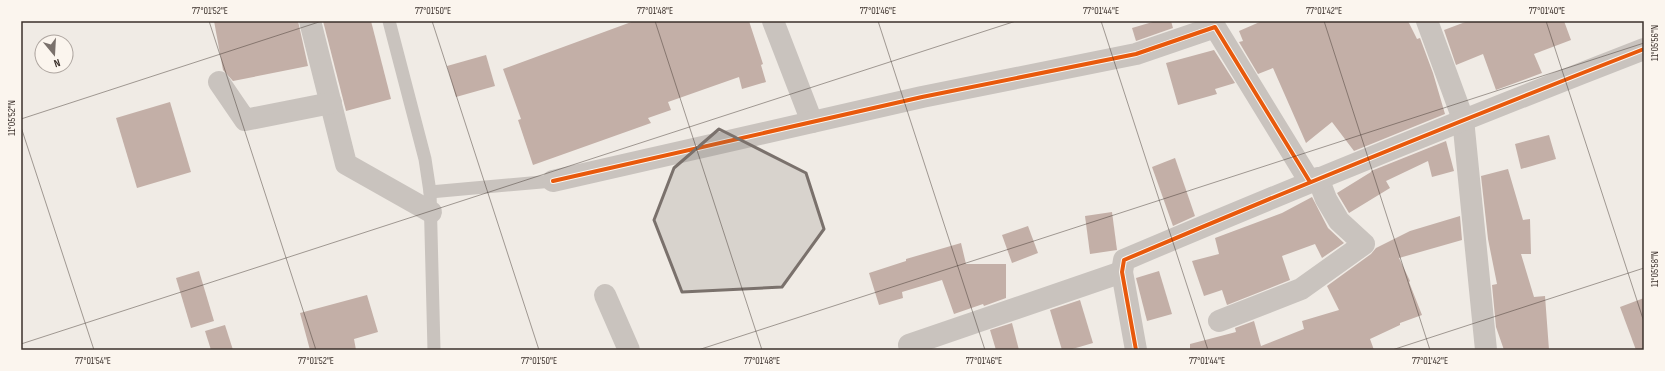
<svg xmlns="http://www.w3.org/2000/svg" width="1665" height="371" font-family="'Sofia Sans Condensed',sans-serif">
<style>
.building{fill:#c3afa7}
.lines{fill:none;stroke-linecap:round;stroke-linejoin:round}
.lane{stroke:#c9c3be;stroke-width:13}
.street{stroke:#c9c3be;stroke-width:22}
.cycleway-casing{stroke:#fbf5ee;stroke-width:6}
.cycleway{stroke:#e8590c;stroke-width:4}
.marked{fill:#7a716c;fill-opacity:0.2;stroke:#7a716c;stroke-width:3;stroke-linejoin:round}
.ticks{fill:none;stroke:#3b302b;stroke-width:1;stroke-opacity:0.45}
.neatline{fill:none;stroke:#3b302b;stroke-width:1.5}
.ticks-label{font-size:10px;text-anchor:middle;fill:#3b302b}
</style>
<rect width="100%" height="100%" fill="#f0ebe5"/>
<g class="building">
<path d="M 214,21 L 298,21 L 308,66 L 233,81 L 223,70 Z"/>
<path d="M 323,21 L 371,21 L 391,99 L 346,111 Z"/>
<path d="M 634,21 L 749,21 L 763,64 L 761,65 L 766,82 L 742,89 L 739,77 L 668,102 L 671,110 L 648,118 L 651,123 L 533,165 L 518,120 L 521,119 L 503,69 Z"/>
<path d="M 1156,21 L 1171,21 L 1173,28 L 1136,41 L 1132,28 Z"/>
<path d="M 1262,21 L 1408,21 L 1417,39 L 1420,38 L 1433,73 L 1445,114 L 1354,151 L 1332,122 L 1306,143 L 1273,68 L 1258,74 L 1239,42 L 1243,41 L 1239,31 Z"/>
<path d="M 1468,21 L 1564,21 L 1571,40 L 1534,54 L 1542,73 L 1496,90 L 1483,54 L 1456,65 L 1444,30 Z"/>
<path d="M 1214,50 L 1235,83 L 1215,89 L 1217,94 L 1178,105 L 1166,63 Z"/>
<path d="M 486,55 L 495,86 L 456,97 L 447,66 Z"/>
<path d="M 170,102 L 191,172 L 137,188 L 116,118 Z"/>
<path d="M 1549,135 L 1556,159 L 1521,169 L 1515,144 Z"/>
<path d="M 1446,141 L 1454,171 L 1432,177 L 1428,161 L 1386,181 L 1390,188 L 1349,213 L 1337,193 L 1371,172 L 1371,171 Z"/>
<path d="M 1175,158 L 1195,216 L 1173,226 L 1152,167 Z"/>
<path d="M 1508,169 L 1523,220 L 1530,219 L 1531,254 L 1521,254 L 1534,297 L 1545,296 L 1549,350 L 1504,350 L 1496,327 L 1492,285 L 1497,284 L 1488,239 L 1481,176 Z"/>
<path d="M 1312,197 L 1328,228 L 1344,243 L 1322,258 L 1315,244 L 1282,256 L 1290,280 L 1227,305 L 1222,290 L 1204,296 L 1192,261 L 1219,254 L 1215,238 L 1282,213 Z"/>
<path d="M 1112,212 L 1117,250 L 1090,254 L 1085,216 Z"/>
<path d="M 1460,216 L 1462,240 L 1399,258 L 1410,281 L 1409,282 L 1422,315 L 1400,323 L 1400,325 L 1370,339 L 1374,350 L 1190,350 L 1190,344 L 1236,332 L 1235,328 L 1254,321 L 1261,346 L 1304,329 L 1302,321 L 1339,310 L 1327,286 L 1371,254 L 1376,248 L 1410,231 Z"/>
<path d="M 1028,226 L 1038,253 L 1012,263 L 1002,235 Z"/>
<path d="M 961,243 L 966,264 L 1006,264 L 1006,298 L 984,306 L 983,304 L 954,314 L 942,280 L 902,292 L 903,298 L 879,305 L 869,273 L 906,261 L 906,259 Z"/>
<path d="M 199,271 L 214,321 L 191,328 L 176,278 Z"/>
<path d="M 1159,271 L 1172,314 L 1147,321 L 1136,278 Z"/>
<path d="M 367,295 L 378,332 L 354,339 L 356,350 L 310,350 L 300,313 Z"/>
<path d="M 1644,298 L 1644,350 L 1636,350 L 1620,307 Z"/>
<path d="M 1080,300 L 1093,343 L 1069,350 L 1062,350 L 1050,310 Z"/>
<path d="M 1012,323 L 1019,350 L 996,350 L 990,330 Z"/>
<path d="M 225,325 L 233,350 L 211,350 L 205,331 Z"/>
</g>
<g class="lines">
<g class="lane">
<path d="M 389,21 L 425,159 L 430,192 L 434,350"/>
<path d="M 430,192 L 553,181"/>
</g>
<g class="street">
<path d="M 310,21 L 346,164 L 431,212"/>
<path d="M 773,21 L 812,122"/>
<path d="M 1427,21 L 1463,119 L 1486,350"/>
<path d="M 219,82 L 245,120 L 331,103"/>
<path d="M 553,181 L 922,97 L 1136,54 L 1215,27 L 1310,182"/>
<path d="M 605,295 L 629,350"/>
<path d="M 1219,321 L 1301,289 L 1364,244 L 1339,221 L 1326,199 L 1318,178"/>
<path d="M 909,345 L 1122,272"/>
<path d="M 1136,350 L 1122,272 L 1124,260 C 1296,187 1469,117 1644,49"/>
</g>
<defs>
<g id="cycleway">
<path d="M 553,181 L 922,97 L 1136,54 L 1215,27 L 1310,182"/>
<path d="M 1136,350 L 1122,272 L 1124,260 C 1296,187 1469,117 1644,49"/>
</g>
</defs>
<use href="#cycleway" class="cycleway-casing"/>
<use href="#cycleway" class="cycleway"/>
</g>
<path class="marked" d="M 719,129 L 806,173 L 824,229 L 782,287 L 682,292 L 654,220 L 674,168 Z"/>
<path class="ticks" d="M 209,21 L 316,350M 432,21 L 539,350M 655,21 L 762,350M 878,21 L 985,350M 1101,21 L 1208,350M 1324,21 L 1430,350M 1546,21 L 1644,322M 21,119 L 322,21M 21,127 L 94,350M 21,344 L 1016,21M 698,350 L 1644,43M 1392,350 L 1644,268"/>
<rect width="1665" height="371" fill="none" stroke="#fbf5ee" stroke-width="44"/>
<g transform="translate(54 54) rotate(162)"><circle r="19" fill="#fbf5ee" stroke="#aea6a0"/>
<path d="M0-3L7 15L0 10L-7 15Z" fill="#7a716c"/>
<text y="-6" font-size="11" font-weight="bold" text-anchor="middle" fill="#3b302b">N</text>
</g>
<rect x="22" y="22" width="1621" height="327" class="neatline"/>
<g class="ticks-label">
<text x="210" y="14">77°01'52"E</text>
<text x="433" y="14">77°01'50"E</text>
<text x="655" y="14">77°01'48"E</text>
<text x="878" y="14">77°01'46"E</text>
<text x="1101" y="14">77°01'44"E</text>
<text x="1324" y="14">77°01'42"E</text>
<text x="1547" y="14">77°01'40"E</text>
<text transform="translate(1654 43) rotate(-90)" y="4">11°05'56"N</text>
<text transform="translate(11 118) rotate(-90)" y="4">11°05'52"N</text>
<text transform="translate(1654 269) rotate(-90)" y="4">11°05'58"N</text>
<text x="93" y="364">77°01'54"E</text>
<text x="316" y="364">77°01'52"E</text>
<text x="539" y="364">77°01'50"E</text>
<text x="762" y="364">77°01'48"E</text>
<text x="984" y="364">77°01'46"E</text>
<text x="1207" y="364">77°01'44"E</text>
<text x="1430" y="364">77°01'42"E</text>
</g>
</svg>
